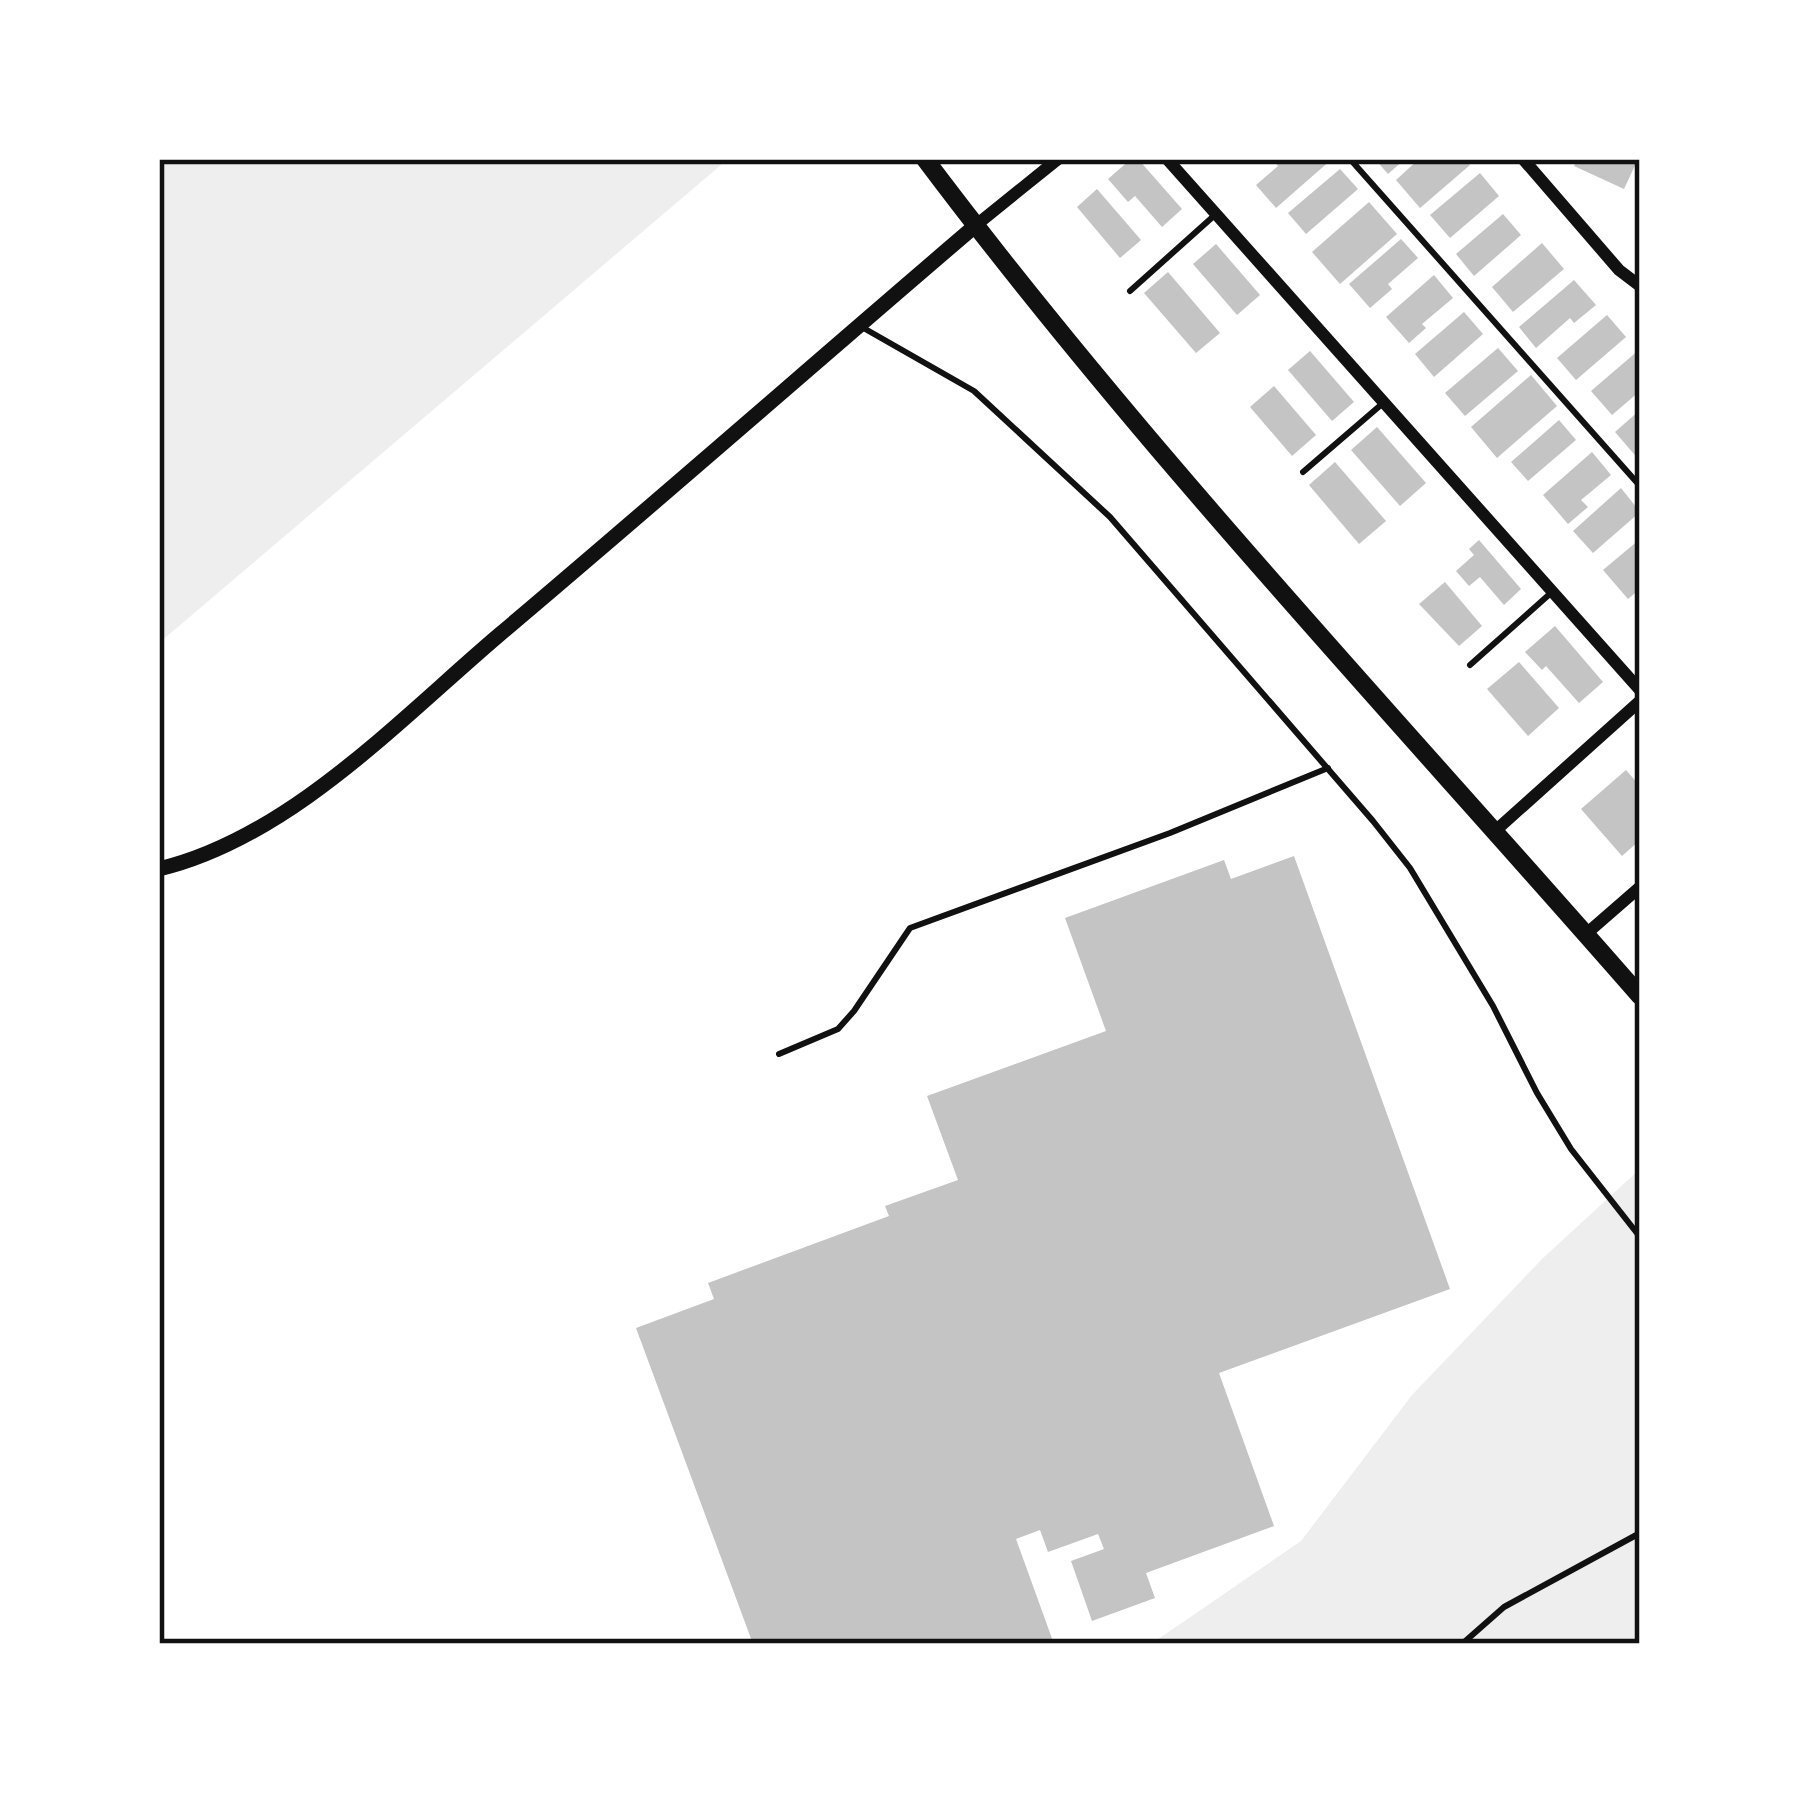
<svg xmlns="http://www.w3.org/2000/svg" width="1799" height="1803" font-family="'Golos Text',sans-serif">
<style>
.green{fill:#eee}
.building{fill:#c4c4c4}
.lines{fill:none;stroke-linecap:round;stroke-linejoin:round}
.service{stroke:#111;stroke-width:6}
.minor{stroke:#111;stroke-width:12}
.tertiary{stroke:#111;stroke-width:15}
.secondary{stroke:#111;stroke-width:18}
.neatline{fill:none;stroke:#111;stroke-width:4.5}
</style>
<rect width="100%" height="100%" fill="#fff"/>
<g class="green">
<path d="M 159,159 L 728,159 L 159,643 Z"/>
<path d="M 1640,1169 L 1640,1644 L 1151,1644 L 1301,1541 L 1412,1395 L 1543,1258 Z"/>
</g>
<g class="building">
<path d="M 1131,159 L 1138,159 L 1182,209 L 1162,227 L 1135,196 L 1128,202 L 1108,179 Z"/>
<path d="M 1272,159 L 1332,159 L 1276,208 L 1256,185 L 1278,166 Z"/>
<path d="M 1375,159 L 1405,159 L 1388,174 Z"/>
<path d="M 1419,159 L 1465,159 L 1470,165 L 1420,208 L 1396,180 Z"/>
<path d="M 1578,159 L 1638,159 L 1624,189 L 1574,166 Z"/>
<path d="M 1340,169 L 1358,189 L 1306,234 L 1288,213 Z"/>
<path d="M 1480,173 L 1499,196 L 1450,238 L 1430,215 Z"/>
<path d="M 1097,189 L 1141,240 L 1120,258 L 1077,207 Z"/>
<path d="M 1369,202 L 1397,234 L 1340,284 L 1312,252 Z"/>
<path d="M 1503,214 L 1521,235 L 1474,276 L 1456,254 Z"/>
<path d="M 1401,239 L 1418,258 L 1388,284 L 1392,289 L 1370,308 L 1349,284 Z"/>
<path d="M 1542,243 L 1564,269 L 1513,312 L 1492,287 Z"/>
<path d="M 1216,244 L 1260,295 L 1237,315 L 1193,264 Z"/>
<path d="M 1168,272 L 1220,333 L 1196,353 L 1144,293 Z"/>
<path d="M 1434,275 L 1453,298 L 1422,324 L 1426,328 L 1409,343 L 1386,317 Z"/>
<path d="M 1574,280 L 1596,305 L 1574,323 L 1570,318 L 1536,348 L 1519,327 Z"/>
<path d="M 1464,312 L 1483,334 L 1434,377 L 1415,354 Z"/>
<path d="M 1607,315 L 1626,337 L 1576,380 L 1557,358 Z"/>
<path d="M 1498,348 L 1518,371 L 1465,416 L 1445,393 Z"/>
<path d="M 1640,349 L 1640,391 L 1612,415 L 1591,391 Z"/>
<path d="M 1310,351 L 1354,402 L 1332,421 L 1288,370 Z"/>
<path d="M 1531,375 L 1557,406 L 1497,458 L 1471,427 Z"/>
<path d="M 1274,386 L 1316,435 L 1292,456 L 1250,407 Z"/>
<path d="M 1640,410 L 1640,461 L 1615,432 Z"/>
<path d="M 1559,420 L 1576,440 L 1528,481 L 1511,462 Z"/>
<path d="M 1377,427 L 1426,483 L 1400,506 L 1351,450 Z"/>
<path d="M 1592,452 L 1611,475 L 1581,500 L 1588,507 L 1568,524 L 1543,495 Z"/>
<path d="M 1335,462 L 1386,521 L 1359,544 L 1309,485 Z"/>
<path d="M 1621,488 L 1640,512 L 1593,553 L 1573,531 Z"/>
<path d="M 1640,539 L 1640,589 L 1628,599 L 1603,570 Z"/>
<path d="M 1479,540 L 1521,589 L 1504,605 L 1480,577 L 1469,586 L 1456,571 L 1474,555 L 1469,549 Z"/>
<path d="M 1445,582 L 1482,626 L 1459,646 L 1419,604 Z"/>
<path d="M 1555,626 L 1603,682 L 1579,703 L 1546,666 L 1542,670 L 1525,652 Z"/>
<path d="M 1519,662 L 1559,708 L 1528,736 L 1487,689 Z"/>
<path d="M 1626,770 L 1640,786 L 1640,840 L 1622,856 L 1581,809 Z"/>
<path d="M 1294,856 L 1450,1289 L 1219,1373 L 1274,1526 L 1146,1573 L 1155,1598 L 1092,1621 L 1071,1561 L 1104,1549 L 1098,1534 L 1048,1552 L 1040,1530 L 1016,1539 L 1054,1644 L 753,1644 L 636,1328 L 714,1299 L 708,1283 L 889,1216 L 885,1206 L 958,1180 L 927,1096 L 1106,1031 L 1065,918 L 1224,860 L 1231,879 Z"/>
</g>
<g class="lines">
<g class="service">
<path d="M 1350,159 L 1640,486"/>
<path d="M 1130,291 L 1216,214"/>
<path d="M 860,326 L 974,391 L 1110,517 L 1373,821 L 1410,868 L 1493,1006 L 1537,1093 L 1571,1149 L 1640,1237"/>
<path d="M 1303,472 L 1382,404"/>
<path d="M 1470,665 L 1552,592"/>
<path d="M 779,1054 L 838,1029 L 854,1011 L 910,928 L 1170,833 L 1328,768"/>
<path d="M 1462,1644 L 1504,1607 L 1640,1533"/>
</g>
<g class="minor">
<path d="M 1167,159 L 1640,690"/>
<path d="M 1523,159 L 1619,270 L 1640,286"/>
<path d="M 975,226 L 1058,159"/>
<path d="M 1494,832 L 1640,701"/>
<path d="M 1586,934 L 1640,887"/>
</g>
<path class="tertiary" d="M 159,869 C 289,838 399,720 499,635 C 659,500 816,362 975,226"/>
<path class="secondary" d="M 925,159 C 1145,452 1399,720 1640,996"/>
</g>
<rect width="1799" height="1803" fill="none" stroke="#ffffff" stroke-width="324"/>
<rect x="162" y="162" width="1475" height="1479" class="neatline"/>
</svg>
